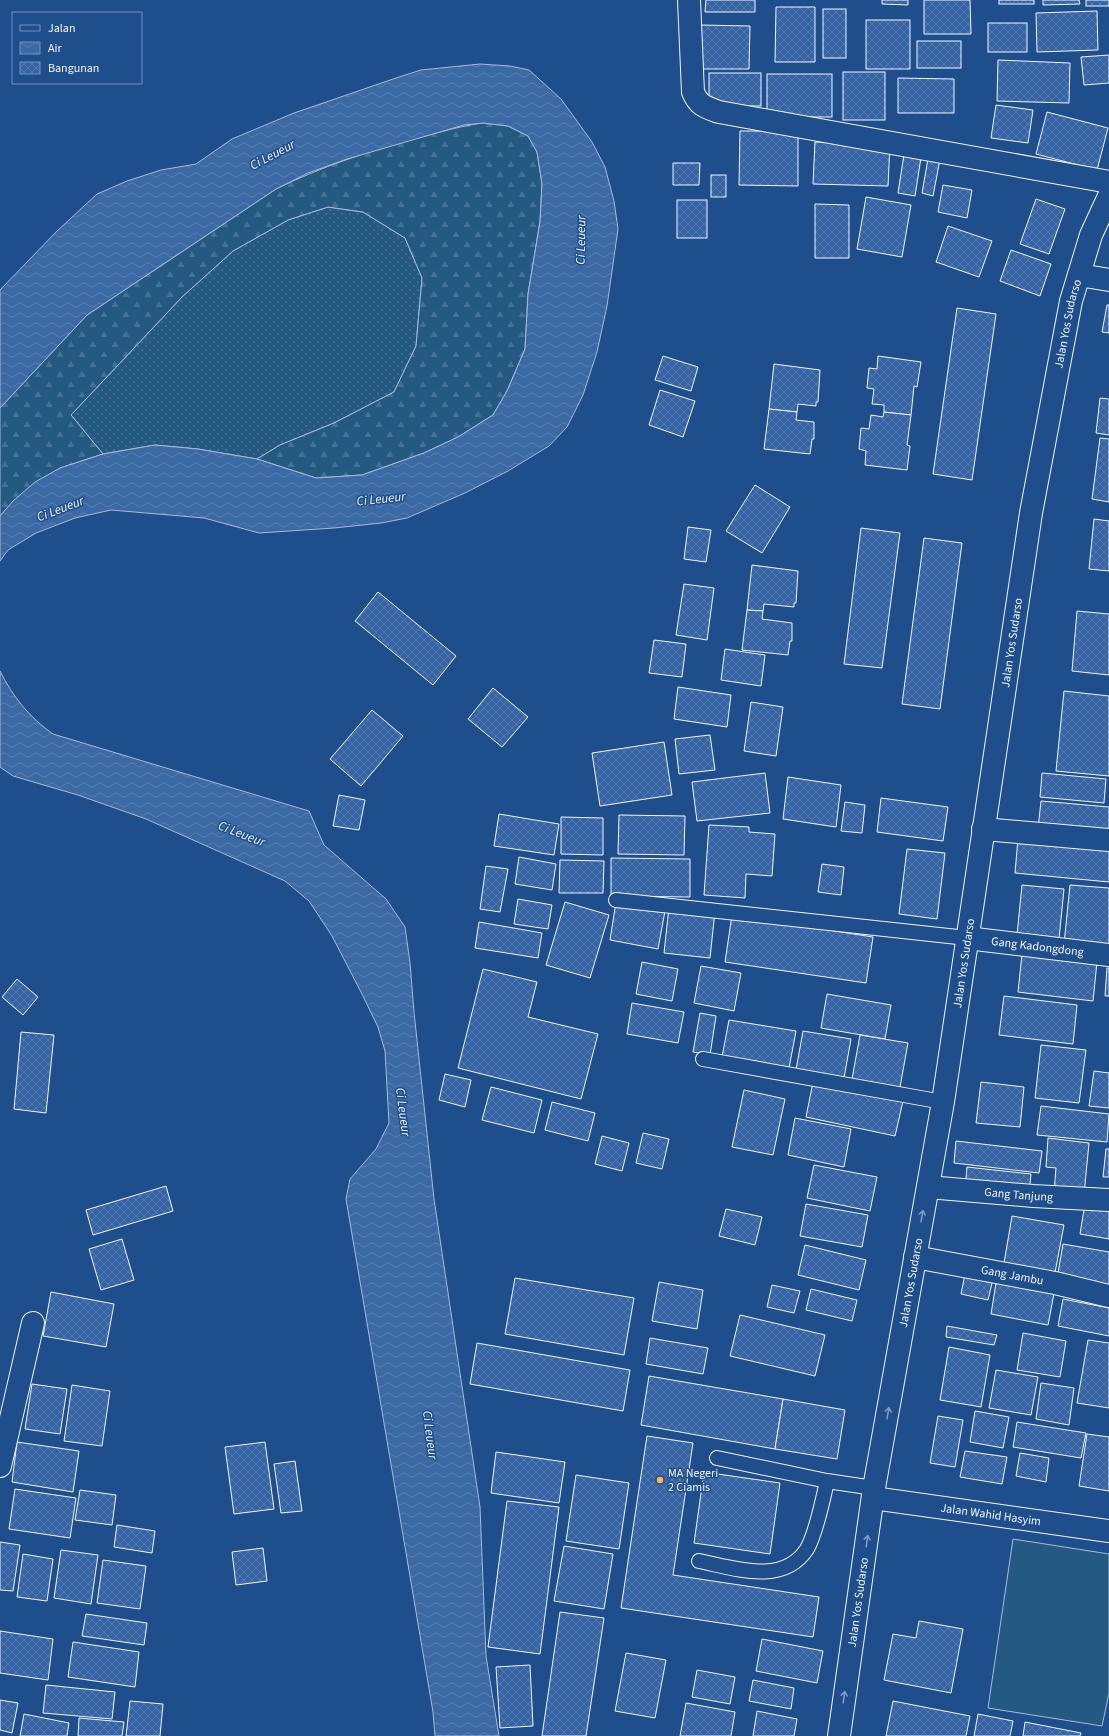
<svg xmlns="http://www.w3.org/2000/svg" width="1109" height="1736" font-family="'Source Sans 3',sans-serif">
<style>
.grass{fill:url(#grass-dots);stroke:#a8bbd7}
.forest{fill:url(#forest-firs);stroke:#a8bbd7}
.pitch{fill:#245a82;stroke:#a8bbd7}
.water{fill:url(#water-waves);stroke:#a8bbd7}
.building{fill:url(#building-cross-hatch);stroke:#f2f6ff}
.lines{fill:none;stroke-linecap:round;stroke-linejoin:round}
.lane-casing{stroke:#f2f6ff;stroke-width:16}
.street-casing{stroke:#f2f6ff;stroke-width:24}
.secondary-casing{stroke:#f2f6ff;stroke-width:24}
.lane{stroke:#1f4e8c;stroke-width:14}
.street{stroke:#1f4e8c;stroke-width:22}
.secondary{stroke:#1f4e8c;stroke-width:22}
.oneway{stroke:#7e9ac0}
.poi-dot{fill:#ffb74d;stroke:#1f4e8c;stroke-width:1.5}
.labels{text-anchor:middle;stroke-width:3;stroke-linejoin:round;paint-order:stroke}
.street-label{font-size:12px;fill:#f2f6ff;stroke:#1f4e8c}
.poi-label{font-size:12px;fill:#f2f6ff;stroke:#1f4e8c;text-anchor:start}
.water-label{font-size:13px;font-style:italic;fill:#f2f6ff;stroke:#1f4e8c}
</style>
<defs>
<pattern id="grass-dots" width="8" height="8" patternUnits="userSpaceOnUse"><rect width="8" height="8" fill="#245a82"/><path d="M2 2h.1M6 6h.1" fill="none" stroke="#447295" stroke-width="1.8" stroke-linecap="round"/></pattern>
<pattern id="forest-firs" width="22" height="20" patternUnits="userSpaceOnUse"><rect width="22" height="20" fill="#245a82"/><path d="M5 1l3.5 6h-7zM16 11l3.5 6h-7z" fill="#447295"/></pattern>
<pattern id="water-waves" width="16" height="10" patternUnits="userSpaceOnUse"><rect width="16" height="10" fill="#3b69a3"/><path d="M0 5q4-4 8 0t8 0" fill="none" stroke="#587fb1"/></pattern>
<pattern id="building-cross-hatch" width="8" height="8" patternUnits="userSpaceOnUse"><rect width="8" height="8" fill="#3563a3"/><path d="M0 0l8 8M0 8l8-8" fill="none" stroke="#537ab1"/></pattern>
</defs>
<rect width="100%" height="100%" fill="#1f4e8c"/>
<path class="grass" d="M 328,207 L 363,212 L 405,238 L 422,278 L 416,346 L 394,392 L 334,423 L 280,445 L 257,459 L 198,449 L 155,445 L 103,454 L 71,415 L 182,297 L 233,251 L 288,220 Z"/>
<path class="forest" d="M 483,123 L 508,126 L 528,136 L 537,152 L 542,184 L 540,221 L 528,294 L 525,349 L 507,391 L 493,415 L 458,437 L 424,453 L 362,475 L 316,478 L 257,459 L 280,445 L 334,423 L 394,392 L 416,346 L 422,278 L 405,238 L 363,212 L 328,207 L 288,220 L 233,251 L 182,297 L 71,415 L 103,454 L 60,468 L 14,501 L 0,516 L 0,408 L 87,315 L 276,189 C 321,167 366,152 414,139 C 437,133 460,126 483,123 Z"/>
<path class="pitch" d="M 1013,1539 L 1109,1554 L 1109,1693 L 1102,1726 L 988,1708 Z"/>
<g class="water">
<path d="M 480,64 L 510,66 L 529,70 L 561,99 L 592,142 L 605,167 L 614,201 L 618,229 L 607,306 L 597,352 L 583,395 L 567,427 L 549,446 L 508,471 L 465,493 L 407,518 L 381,523 L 334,528 L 259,533 L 204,518 L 111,510 L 75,518 L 36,533 L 8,550 L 0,561 L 0,516 L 13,501 L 35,482 L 60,468 L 103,454 L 155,445 L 198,449 L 257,459 L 316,478 L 362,475 L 424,453 L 458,437 L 493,415 L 507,391 L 525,349 L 528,294 L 540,222 L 542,184 L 537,152 L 528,136 L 508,126 L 483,123 L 464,125 L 347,159 L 308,173 L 276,189 L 87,315 L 0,408 L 0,290 L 56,232 L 97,194 L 127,181 L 161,170 L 196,164 L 232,139 L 294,113 L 399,77 L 421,70 Z"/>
<path d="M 0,671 C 13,697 29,717 53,734 L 309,811 L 324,845 L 386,899 L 405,927 L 410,963 L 414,1012 L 434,1199 L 480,1507 L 486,1656 L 499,1736 L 435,1736 L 433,1712 L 346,1199 L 350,1179 L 376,1149 L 389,1123 L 385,1051 L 378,1027 L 361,992 L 332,936 L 309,901 L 285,881 L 146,819 L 78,795 L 13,776 L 0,767 Z"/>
</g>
<g class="building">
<path d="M 706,0 L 755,0 L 755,12 L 705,12 Z"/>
<path d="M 882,0 L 908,0 L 908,5 L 882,4 Z"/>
<path d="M 924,0 L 970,0 L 971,34 L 924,34 Z"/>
<rect x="999" y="0" width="35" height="4"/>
<path d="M 1043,0 L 1079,0 L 1080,4 L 1043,5 Z"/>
<rect x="1086" y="0" width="23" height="6"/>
<path d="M 776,7 L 815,7 L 815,62 L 775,62 Z"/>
<rect x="823" y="9" width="23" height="49"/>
<path d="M 1097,11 L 1098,50 L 1037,52 L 1036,13 Z"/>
<rect x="866" y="20" width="44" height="49"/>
<rect x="988" y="23" width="39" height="29"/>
<path d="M 701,25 L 750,26 L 749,69 L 700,69 Z"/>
<rect x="917" y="41" width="44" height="27"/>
<path d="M 1109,55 L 1109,83 L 1084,85 L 1081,57 Z"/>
<path d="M 998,60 L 1070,63 L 1069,103 L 997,101 Z"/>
<rect x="843" y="72" width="42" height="48"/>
<rect x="709" y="73" width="52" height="33"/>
<rect x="767" y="74" width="65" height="43"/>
<path d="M 898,78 L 954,79 L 954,113 L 898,113 Z"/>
<path d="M 996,105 L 1033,110 L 1028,143 L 991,138 Z"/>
<path d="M 1047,112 L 1108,128 L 1097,170 L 1036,154 Z"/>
<path d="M 740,131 L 798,131 L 798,186 L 739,185 Z"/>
<path d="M 815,142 L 890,144 L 888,186 L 813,184 Z"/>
<path d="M 905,148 L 922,151 L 915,196 L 898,193 Z"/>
<path d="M 929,153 L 941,154 L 933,196 L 922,193 Z"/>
<path d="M 673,163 L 700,163 L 699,185 L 673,185 Z"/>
<rect x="711" y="175" width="15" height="22"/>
<path d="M 943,185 L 972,190 L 967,218 L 938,212 Z"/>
<path d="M 866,197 L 911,205 L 902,257 L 857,249 Z"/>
<path d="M 1036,199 L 1065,209 L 1049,254 L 1020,244 Z"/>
<rect x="677" y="200" width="30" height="38"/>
<path d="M 815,204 L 849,205 L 849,258 L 815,258 Z"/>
<path d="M 948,226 L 992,241 L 979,277 L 936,262 Z"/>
<path d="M 1011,250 L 1051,264 L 1040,296 L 1000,281 Z"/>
<path d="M 1107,305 L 1109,305 L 1109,333 L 1102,332 Z"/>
<path d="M 957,308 L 996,314 L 972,480 L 933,474 Z"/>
<path d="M 663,356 L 698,367 L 691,391 L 655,380 Z"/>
<path d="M 878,356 L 921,362 L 917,387 L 914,386 L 911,415 L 884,412 L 884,405 L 872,404 L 874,389 L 867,388 L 869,368 L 877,369 Z"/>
<path d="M 774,364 L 820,370 L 818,402 L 816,402 L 816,406 L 798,404 L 797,412 L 769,409 Z"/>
<path d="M 660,390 L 695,401 L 683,437 L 649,425 Z"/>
<path d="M 1100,398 L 1109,399 L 1109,435 L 1096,433 Z"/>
<path d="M 769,409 L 797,412 L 796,420 L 814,422 L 814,439 L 812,439 L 810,454 L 764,449 Z"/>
<path d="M 884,412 L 911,415 L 907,445 L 910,446 L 907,470 L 865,465 L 866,451 L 859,449 L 861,428 L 869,429 L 871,415 L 883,417 Z"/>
<path d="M 1100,438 L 1109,439 L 1109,502 L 1092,499 Z"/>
<path d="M 755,485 L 790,507 L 762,553 L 726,531 Z"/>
<path d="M 1094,519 L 1109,521 L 1109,571 L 1089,569 Z"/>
<path d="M 688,527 L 711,530 L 706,562 L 684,559 Z"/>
<path d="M 861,528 L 900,533 L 882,668 L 844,664 Z"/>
<path d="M 924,538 L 962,543 L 940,709 L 902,704 Z"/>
<path d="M 752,565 L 798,571 L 796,603 L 794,603 L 794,607 L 764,604 L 763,611 L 747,610 Z"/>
<path d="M 684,584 L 714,588 L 707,640 L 676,635 Z"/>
<path d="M 378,592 L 456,656 L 433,685 L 355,621 Z"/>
<path d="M 747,610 L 763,611 L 762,619 L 792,623 L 792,641 L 790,641 L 788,655 L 742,650 Z"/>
<path d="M 1077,611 L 1109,614 L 1109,675 L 1072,671 Z"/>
<path d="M 654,640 L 686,644 L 682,677 L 649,673 Z"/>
<path d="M 725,649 L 765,655 L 761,686 L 721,680 Z"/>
<path d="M 678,687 L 731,695 L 727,727 L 674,719 Z"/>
<path d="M 493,688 L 528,717 L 502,747 L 468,719 Z"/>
<path d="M 1064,691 L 1109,696 L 1109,776 L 1056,771 Z"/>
<path d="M 751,702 L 783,707 L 776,756 L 744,751 Z"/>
<path d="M 372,710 L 403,736 L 361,786 L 330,759 Z"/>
<path d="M 710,735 L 715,770 L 679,774 L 675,739 Z"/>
<path d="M 664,742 L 672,795 L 600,806 L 592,753 Z"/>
<path d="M 765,773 L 770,813 L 697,821 L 692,782 Z"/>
<path d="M 1042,773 L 1106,779 L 1104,803 L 1040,797 Z"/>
<path d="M 788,777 L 841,785 L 836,827 L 783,819 Z"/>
<path d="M 339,795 L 365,800 L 359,830 L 333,826 Z"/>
<path d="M 881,798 L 948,807 L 943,841 L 877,832 Z"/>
<path d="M 1041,801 L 1109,807 L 1109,836 L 1038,829 Z"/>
<path d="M 845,802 L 865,805 L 862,833 L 841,831 Z"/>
<path d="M 499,814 L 559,824 L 554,855 L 494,846 Z"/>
<path d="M 619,815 L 685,816 L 684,855 L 618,854 Z"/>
<path d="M 561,817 L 603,818 L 603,855 L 561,854 Z"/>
<path d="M 709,825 L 749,827 L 749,832 L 775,834 L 772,876 L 746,874 L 745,898 L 704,895 Z"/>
<path d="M 1018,838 L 1109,846 L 1109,882 L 1015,873 Z"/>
<path d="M 907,849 L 945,853 L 937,919 L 899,914 Z"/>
<path d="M 519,857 L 556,864 L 552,890 L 515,884 Z"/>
<path d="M 611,858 L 690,859 L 690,897 L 611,896 Z"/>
<path d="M 560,860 L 604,861 L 603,893 L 559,893 Z"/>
<path d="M 822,864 L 844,867 L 841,895 L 818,892 Z"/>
<path d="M 486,866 L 508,869 L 500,912 L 480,909 Z"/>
<path d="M 1022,885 L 1064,889 L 1059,939 L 1017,935 Z"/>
<path d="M 1070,885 L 1109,888 L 1109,948 L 1064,944 Z"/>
<path d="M 518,899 L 552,905 L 548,929 L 514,924 Z"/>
<path d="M 565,902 L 609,915 L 590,978 L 546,965 Z"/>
<path d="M 616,902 L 665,911 L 658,949 L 610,940 Z"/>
<path d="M 669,907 L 715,911 L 710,958 L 664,953 Z"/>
<path d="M 732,915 L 873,937 L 866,983 L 725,962 Z"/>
<path d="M 479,922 L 542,933 L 538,958 L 475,948 Z"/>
<path d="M 1022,954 L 1097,962 L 1093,1001 L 1018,992 Z"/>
<path d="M 642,962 L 678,969 L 672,1001 L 636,994 Z"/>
<path d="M 701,966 L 741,973 L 734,1011 L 694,1003 Z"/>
<path d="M 1107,968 L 1109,968 L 1109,996 L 1105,996 Z"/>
<path d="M 483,969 L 537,982 L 528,1017 L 598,1034 L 581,1099 L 458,1068 Z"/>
<path d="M 17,979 L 38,997 L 23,1015 L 2,997 Z"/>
<path d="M 827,994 L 891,1005 L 885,1039 L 821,1028 Z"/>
<path d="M 1004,996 L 1077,1005 L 1073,1044 L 999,1035 Z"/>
<path d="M 632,1003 L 684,1012 L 678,1043 L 627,1034 Z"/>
<path d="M 700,1013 L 716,1016 L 710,1055 L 693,1052 Z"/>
<path d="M 729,1020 L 796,1031 L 789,1068 L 722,1057 Z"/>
<path d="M 803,1031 L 851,1039 L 844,1078 L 796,1070 Z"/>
<path d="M 21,1032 L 54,1035 L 46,1113 L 14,1109 Z"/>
<path d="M 860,1035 L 908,1043 L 900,1087 L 852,1079 Z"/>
<path d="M 1041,1045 L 1086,1050 L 1079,1103 L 1035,1098 Z"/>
<path d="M 1094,1071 L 1109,1073 L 1109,1108 L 1089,1106 Z"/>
<path d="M 445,1074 L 471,1080 L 465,1107 L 439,1100 Z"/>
<path d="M 813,1082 L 903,1101 L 895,1136 L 806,1117 Z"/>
<path d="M 981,1082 L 1024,1087 L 1020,1127 L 976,1123 Z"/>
<path d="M 491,1087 L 542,1100 L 534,1133 L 482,1120 Z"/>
<path d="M 744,1090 L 785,1099 L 773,1155 L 732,1147 Z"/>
<path d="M 552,1102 L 595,1113 L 588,1141 L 545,1130 Z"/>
<path d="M 1041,1106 L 1109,1114 L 1107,1142 L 1037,1135 Z"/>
<path d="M 795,1118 L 851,1129 L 844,1167 L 788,1155 Z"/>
<path d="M 643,1133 L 669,1139 L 662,1169 L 636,1163 Z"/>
<path d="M 602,1136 L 629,1143 L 622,1171 L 595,1164 Z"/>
<path d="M 1048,1138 L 1089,1143 L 1084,1195 L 1054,1192 L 1056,1168 L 1046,1167 Z"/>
<path d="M 956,1141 L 1042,1151 L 1039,1173 L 954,1163 Z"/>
<path d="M 1106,1149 L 1109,1149 L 1109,1177 L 1103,1177 Z"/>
<path d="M 814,1165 L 877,1177 L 870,1211 L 807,1198 Z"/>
<path d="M 967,1167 L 1031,1174 L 1029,1195 L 965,1188 Z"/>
<path d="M 166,1186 L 173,1211 L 93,1235 L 86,1210 Z"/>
<path d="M 1085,1203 L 1109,1207 L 1109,1239 L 1080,1234 Z"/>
<path d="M 806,1204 L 868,1215 L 862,1247 L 800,1236 Z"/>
<path d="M 726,1209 L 762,1217 L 755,1245 L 719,1236 Z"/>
<path d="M 1012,1216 L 1064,1225 L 1054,1278 L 1003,1269 Z"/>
<path d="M 122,1239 L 134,1280 L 101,1290 L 89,1249 Z"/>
<path d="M 1063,1244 L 1109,1252 L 1109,1289 L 1057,1279 Z"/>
<path d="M 805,1245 L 866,1260 L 859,1290 L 798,1275 Z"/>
<path d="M 966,1269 L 994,1275 L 988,1300 L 961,1294 Z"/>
<path d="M 997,1277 L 1055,1288 L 1048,1325 L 991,1314 Z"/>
<path d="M 515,1278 L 634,1298 L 624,1355 L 505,1334 Z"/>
<path d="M 659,1282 L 703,1290 L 697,1329 L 652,1321 Z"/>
<path d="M 772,1285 L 800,1291 L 794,1313 L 767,1307 Z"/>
<path d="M 811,1289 L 857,1300 L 852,1321 L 806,1310 Z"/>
<path d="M 51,1292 L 114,1304 L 106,1347 L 43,1336 Z"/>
<path d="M 1063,1299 L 1109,1308 L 1109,1336 L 1058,1326 Z"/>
<path d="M 740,1315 L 825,1335 L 815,1376 L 730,1356 Z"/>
<path d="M 947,1326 L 997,1335 L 994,1345 L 946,1337 Z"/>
<path d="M 1023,1333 L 1066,1341 L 1060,1377 L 1017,1370 Z"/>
<path d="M 650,1338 L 708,1348 L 703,1374 L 646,1364 Z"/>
<path d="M 1088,1340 L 1109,1343 L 1109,1408 L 1077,1403 Z"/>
<path d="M 477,1343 L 630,1370 L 623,1411 L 470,1384 Z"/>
<path d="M 949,1347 L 990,1355 L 981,1407 L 940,1400 Z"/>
<path d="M 996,1370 L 1038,1377 L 1031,1415 L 989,1408 Z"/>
<path d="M 649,1376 L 783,1399 L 775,1449 L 641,1425 Z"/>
<path d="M 1041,1383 L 1074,1388 L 1069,1425 L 1036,1419 Z"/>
<path d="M 32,1384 L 67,1389 L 60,1434 L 25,1429 Z"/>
<path d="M 72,1385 L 110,1391 L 102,1446 L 64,1441 Z"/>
<path d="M 783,1399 L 845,1410 L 837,1459 L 775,1449 Z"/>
<path d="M 975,1411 L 1009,1417 L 1003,1448 L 970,1442 Z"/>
<path d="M 938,1416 L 963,1420 L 955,1467 L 930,1463 Z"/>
<path d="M 1017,1422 L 1086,1433 L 1081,1458 L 1013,1447 Z"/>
<path d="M 1087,1434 L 1109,1437 L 1109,1491 L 1079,1486 Z"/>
<path d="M 647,1436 L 693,1443 L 673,1575 L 819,1597 L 813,1637 L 621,1608 Z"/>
<path d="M 17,1442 L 79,1451 L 73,1492 L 12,1482 Z"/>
<path d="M 265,1442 L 274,1509 L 234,1514 L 225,1447 Z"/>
<path d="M 965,1451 L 1007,1457 L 1002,1484 L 960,1477 Z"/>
<path d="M 496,1452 L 565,1462 L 559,1503 L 491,1493 Z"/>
<path d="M 1020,1453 L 1049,1458 L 1046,1482 L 1016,1476 Z"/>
<path d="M 295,1461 L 302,1511 L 281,1513 L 274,1464 Z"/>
<path d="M 704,1472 L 780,1483 L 770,1554 L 694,1543 Z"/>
<path d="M 576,1475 L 629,1483 L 619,1549 L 566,1541 Z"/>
<path d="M 15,1489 L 76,1498 L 70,1538 L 9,1529 Z"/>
<path d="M 80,1490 L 116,1495 L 112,1525 L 75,1520 Z"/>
<path d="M 507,1501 L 559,1507 L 540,1654 L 488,1647 Z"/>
<path d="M 117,1525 L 155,1531 L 152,1553 L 114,1547 Z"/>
<path d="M 0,1542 L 20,1545 L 13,1591 L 0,1590 Z"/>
<path d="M 564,1546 L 613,1554 L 604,1609 L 554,1601 Z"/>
<path d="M 263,1548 L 267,1581 L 236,1585 L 232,1552 Z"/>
<path d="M 61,1550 L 98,1555 L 91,1604 L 54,1598 Z"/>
<path d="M 23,1554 L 53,1559 L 47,1601 L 17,1597 Z"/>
<path d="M 103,1560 L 146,1566 L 140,1609 L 97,1603 Z"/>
<path d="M 560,1612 L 604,1618 L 586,1736 L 542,1736 Z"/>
<path d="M 86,1614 L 147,1623 L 144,1645 L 82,1636 Z"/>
<path d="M 919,1621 L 963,1629 L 951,1693 L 884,1680 L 893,1634 L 916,1638 Z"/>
<path d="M 0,1631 L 53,1639 L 48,1680 L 0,1673 Z"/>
<path d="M 762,1639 L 823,1651 L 817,1683 L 756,1671 Z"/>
<path d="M 73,1642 L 139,1652 L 135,1687 L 68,1677 Z"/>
<path d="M 626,1653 L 666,1660 L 655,1718 L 615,1711 Z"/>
<path d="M 530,1665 L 533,1726 L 500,1728 L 496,1667 Z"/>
<path d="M 697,1670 L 735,1677 L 730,1704 L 692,1697 Z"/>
<path d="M 753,1680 L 794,1688 L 791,1709 L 749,1701 Z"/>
<path d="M 46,1685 L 115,1692 L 112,1719 L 43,1713 Z"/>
<path d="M 0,1700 L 18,1703 L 12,1733 L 0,1730 Z"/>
<path d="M 130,1701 L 163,1704 L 160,1736 L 126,1736 Z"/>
<path d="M 893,1701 L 970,1716 L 966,1736 L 886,1736 Z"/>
<path d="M 686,1703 L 735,1712 L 731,1736 L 680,1736 Z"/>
<path d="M 757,1711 L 797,1719 L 794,1736 L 753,1736 Z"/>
<path d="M 24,1714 L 69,1723 L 67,1736 L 20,1736 Z"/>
<path d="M 978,1714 L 1013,1721 L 1010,1736 L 974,1736 Z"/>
<path d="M 79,1718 L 124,1722 L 122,1736 L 78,1736 Z"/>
<path d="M 1025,1722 L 1081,1733 L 1080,1736 L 1023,1736 Z"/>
</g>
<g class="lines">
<defs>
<g id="lane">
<path d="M 616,900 L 967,938"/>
<path d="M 703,1059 L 943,1102"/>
<path d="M 717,1458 L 827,1481 L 874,1488"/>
<path d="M 699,1561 C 734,1568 783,1586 807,1549 C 816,1533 823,1500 827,1481"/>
</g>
<g id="street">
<path d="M 689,0 L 693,92 C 699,106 705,107 719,112 L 1109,182"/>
<path d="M 1079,275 L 1109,280"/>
<path d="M 983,829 L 1109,840"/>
<path id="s1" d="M 967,938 L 1109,955"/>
<path id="s2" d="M 928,1187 L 1033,1196 L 1109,1200"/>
<path id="s3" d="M 915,1257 L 1055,1283 L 1109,1296"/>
<path d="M 0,1466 L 33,1323"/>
</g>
<g id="secondary">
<path id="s4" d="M 873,1498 L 1109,1531"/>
<path id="s5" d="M 839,1736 L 874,1488 L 943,1102 L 1031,513 L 1071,301 L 1091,235 L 1109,196"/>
</g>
</defs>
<use href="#lane" class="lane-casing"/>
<use href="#street" class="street-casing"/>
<use href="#secondary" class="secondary-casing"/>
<use href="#lane" class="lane"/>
<use href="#street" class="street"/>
<use href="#secondary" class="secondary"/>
</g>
<defs><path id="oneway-shaft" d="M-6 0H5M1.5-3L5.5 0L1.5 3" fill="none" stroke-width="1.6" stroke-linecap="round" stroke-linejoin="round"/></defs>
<g class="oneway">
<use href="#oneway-shaft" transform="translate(922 1216) rotate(-80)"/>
<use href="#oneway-shaft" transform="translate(888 1413) rotate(-80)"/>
<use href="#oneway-shaft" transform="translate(867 1541) rotate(-82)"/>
<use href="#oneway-shaft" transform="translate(844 1697) rotate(-82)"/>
</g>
<circle class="poi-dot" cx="660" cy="1480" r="4"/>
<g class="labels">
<g class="street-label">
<text dy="4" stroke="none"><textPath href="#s5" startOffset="1431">Jalan Yos Sudarso</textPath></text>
<text dy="4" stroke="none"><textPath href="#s5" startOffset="1107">Jalan Yos Sudarso</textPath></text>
<text dy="4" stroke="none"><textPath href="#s1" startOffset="71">Gang Kadongdong</textPath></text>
<text dy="4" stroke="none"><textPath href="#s5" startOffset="783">Jalan Yos Sudarso</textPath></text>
<text dy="4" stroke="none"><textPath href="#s2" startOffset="91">Gang Tanjung</textPath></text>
<text dy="4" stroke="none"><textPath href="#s3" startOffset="99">Gang Jambu</textPath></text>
<text dy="4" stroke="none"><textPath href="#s5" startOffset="459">Jalan Yos Sudarso</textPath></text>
<text dy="4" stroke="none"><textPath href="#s4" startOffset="119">Jalan Wahid Hasyim</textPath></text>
<text dy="4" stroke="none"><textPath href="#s5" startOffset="135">Jalan Yos Sudarso</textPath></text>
</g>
<g class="poi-label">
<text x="668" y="1477">MA Negeri<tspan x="668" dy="14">2 Ciamis</tspan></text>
</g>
<g class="water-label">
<text transform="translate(272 154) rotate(-28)" y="5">Ci Leueur</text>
<text transform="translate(580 240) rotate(-89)" y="5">Ci Leueur</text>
<text transform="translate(381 498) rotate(-6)" y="5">Ci Leueur</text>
<text transform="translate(60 508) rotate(-21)" y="5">Ci Leueur</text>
<text transform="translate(242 833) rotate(21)" y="5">Ci Leueur</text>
<text transform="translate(404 1112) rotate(83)" y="5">Ci Leueur</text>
<text transform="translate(431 1435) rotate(83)" y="5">Ci Leueur</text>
</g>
</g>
<rect x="12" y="12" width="130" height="72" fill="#1f4e8c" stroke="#7391ba"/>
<rect x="20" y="25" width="20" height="6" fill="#1f4e8c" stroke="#7391ba"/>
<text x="48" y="32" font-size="12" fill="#f2f6ff">Jalan</text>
<rect x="20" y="42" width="20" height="12" fill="url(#water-waves)" stroke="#7391ba"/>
<text x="48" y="52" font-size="12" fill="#f2f6ff">Air</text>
<rect x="20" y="62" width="20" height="12" fill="url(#building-cross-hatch)" stroke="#7391ba"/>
<text x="48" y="72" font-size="12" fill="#f2f6ff">Bangunan</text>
</svg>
